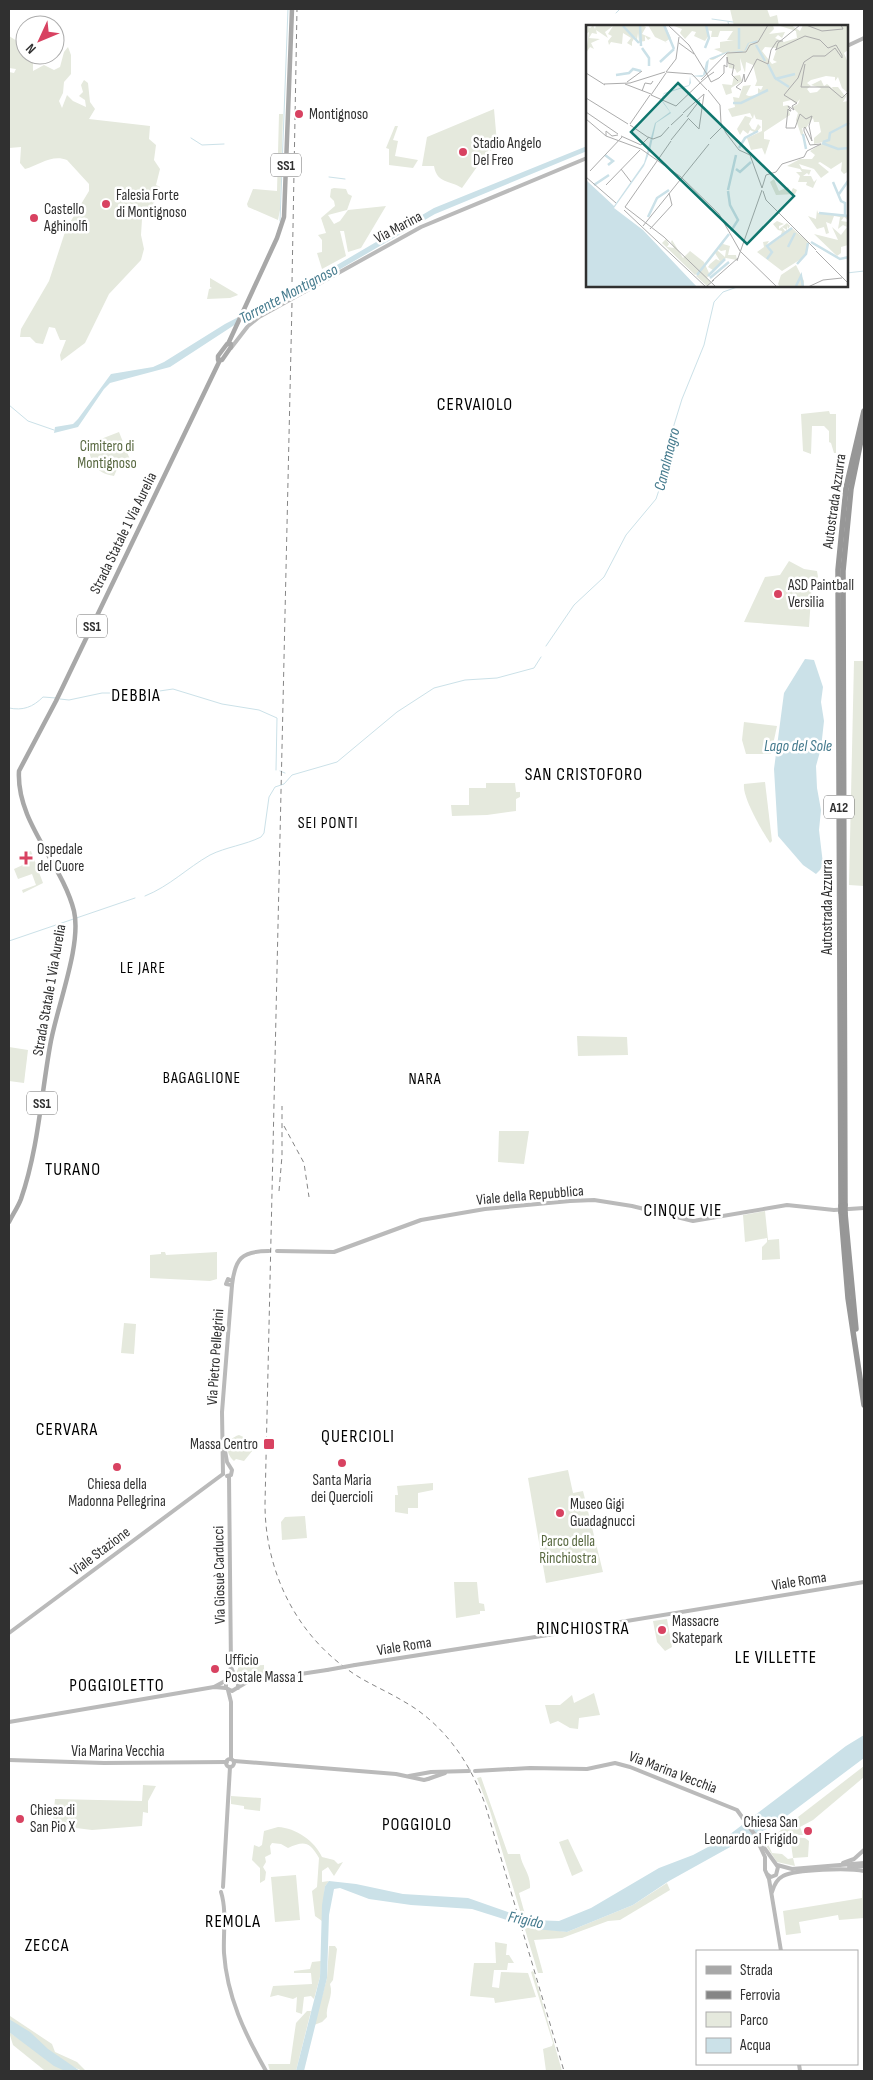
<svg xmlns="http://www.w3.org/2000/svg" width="873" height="2080" font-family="'Sofia Sans Condensed',sans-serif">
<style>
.green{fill:#e5e9dd}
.water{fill:#cbe1e8}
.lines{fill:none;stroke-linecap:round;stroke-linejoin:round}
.stream{stroke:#cbe1e8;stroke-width:1}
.secondary{stroke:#bababa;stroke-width:4}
.primary{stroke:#a8a8a8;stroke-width:4.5}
.highway{stroke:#979797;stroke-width:5.5}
.rail{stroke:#858585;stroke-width:1;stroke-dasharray:5 4;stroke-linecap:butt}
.secondary-bridge{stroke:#bababa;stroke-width:4}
.highway-bridge{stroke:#979797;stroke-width:5.5}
.poi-dot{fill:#d84261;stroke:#fff;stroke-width:2}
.labels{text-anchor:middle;stroke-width:5;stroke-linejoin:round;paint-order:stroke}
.shield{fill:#fff;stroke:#6e6e6e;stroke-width:1}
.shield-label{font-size:14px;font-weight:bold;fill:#303030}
.poi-label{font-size:15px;fill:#303030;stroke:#fff;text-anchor:start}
.street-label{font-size:15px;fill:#303030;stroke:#fff}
.park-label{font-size:15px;fill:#596941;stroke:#fff}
.water-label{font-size:16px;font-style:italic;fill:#447a8d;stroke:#fff}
.neighbourhood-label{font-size:16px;letter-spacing:1px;fill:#000;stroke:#fff}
.quarter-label{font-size:18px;letter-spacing:1px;fill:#000;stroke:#fff}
.inset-river{fill:none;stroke:#cbe1e8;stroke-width:2.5}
.inset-road{fill:none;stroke:#acacac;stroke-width:1}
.view{fill:#0f766e;fill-opacity:0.15;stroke:#0f766e;stroke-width:2.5}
.inset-edge{fill:none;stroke:#303030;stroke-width:2.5}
</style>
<rect width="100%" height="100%" fill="#fff"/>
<g class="green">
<path d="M 730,9 L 767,9 L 770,17 L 777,15 L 779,26 L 734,26 Z"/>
<path d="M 9,36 L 25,46 L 25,55 L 43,55 L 37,61 L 33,57 L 33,71 L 44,65 L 54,70 L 60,67 L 64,52 L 68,47 L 71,55 L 71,74 L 64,82 L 63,93 L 59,101 L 62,108 L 67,95 L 73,101 L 86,107 L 85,100 L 79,96 L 83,92 L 81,85 L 84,80 L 88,83 L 90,102 L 95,109 L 89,119 L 150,126 L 149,139 L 156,145 L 154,160 L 160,169 L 156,185 L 160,187 L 158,197 L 142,219 L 141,235 L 144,249 L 141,260 L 109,294 L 85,343 L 61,361 L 60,355 L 66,340 L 60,340 L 55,328 L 49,327 L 43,344 L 36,343 L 30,337 L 20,337 L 21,329 L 49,281 L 66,229 L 89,191 L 89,184 L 67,160 C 52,154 39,165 25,169 L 20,163 L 21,147 L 9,148 L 9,72 L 14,73 L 16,69 L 9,68 Z"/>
<path d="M 494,109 L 497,143 L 491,151 L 489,150 L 462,188 C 450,180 437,184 434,166 L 422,166 L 427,137 Z"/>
<path d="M 279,114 L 283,114 L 280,210 L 278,220 L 248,207 L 247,204 L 253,189 L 277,191 Z"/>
<path d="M 395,126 L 398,126 L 393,140 L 398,141 L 395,156 L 418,160 L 413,168 L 389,165 L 389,149 L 386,148 Z"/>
<path d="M 334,188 L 346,189 L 348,194 L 352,196 L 347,210 L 328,215 L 334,224 L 340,221 L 348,210 L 386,206 L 361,248 L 348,252 L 344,231 L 340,231 L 346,256 L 322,269 L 317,253 L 322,252 L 322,240 L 318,235 L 326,233 L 321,218 L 335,206 L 334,201 L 330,197 L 331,189 Z"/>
<path d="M 210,278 L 237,294 L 238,295 L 230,298 L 207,299 L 209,289 L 212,288 L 210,287 Z"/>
<path d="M 829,411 L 830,414 L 836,414 L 836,453 L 834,453 L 831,443 L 829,442 L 829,431 L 824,426 L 812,426 L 811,454 L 803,451 L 801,414 Z"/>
<path d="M 119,432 L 131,462 L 118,467 L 114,476 C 95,473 90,461 88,444 Z"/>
<path d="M 789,561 L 804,569 L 817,571 L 818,577 L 812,583 L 809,627 L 744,622 L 765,577 L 780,575 Z"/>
<path d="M 854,661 L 864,661 L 864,886 L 849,885 Z"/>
<path d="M 744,722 L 777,726 L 771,754 L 746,754 L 742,740 Z"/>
<path d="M 765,782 L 772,841 L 770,843 C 762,831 742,797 744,784 Z"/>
<path d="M 486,783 L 515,783 L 516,792 L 520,792 L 520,797 L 516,799 L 516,811 L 487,815 L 452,816 L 451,805 L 469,805 L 469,788 L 486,788 Z"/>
<path d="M 31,851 L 43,883 L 23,893 L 22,890 L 36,885 L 32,874 L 18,879 L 14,869 L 27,863 L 23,853 Z"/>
<path d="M 577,1036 L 627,1037 L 628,1055 L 578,1056 Z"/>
<path d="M 9,1047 L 28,1050 L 24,1083 L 9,1081 Z"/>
<path d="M 499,1131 L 529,1131 L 524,1164 L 498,1162 Z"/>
<path d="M 765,1211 L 768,1240 L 779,1239 L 780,1259 L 762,1260 L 762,1247 L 767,1242 L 767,1238 L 745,1242 L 743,1215 Z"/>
<path d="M 161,1252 L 165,1252 L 166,1255 L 217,1252 L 217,1279 L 210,1281 L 150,1278 L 150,1255 L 161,1254 Z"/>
<path d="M 124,1323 L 136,1324 L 134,1354 L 121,1353 Z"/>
<path d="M 239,1435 L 250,1440 L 253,1450 L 244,1461 L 236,1459 L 234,1461 C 224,1452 226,1439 239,1435 Z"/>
<path d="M 568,1470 L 573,1493 L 583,1491 L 603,1572 L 546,1583 L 528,1478 Z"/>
<path d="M 433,1483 L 433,1490 L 418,1493 L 418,1508 L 408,1508 L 408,1514 L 395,1512 L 395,1495 L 398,1495 L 397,1486 Z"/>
<path d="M 305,1516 L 307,1538 L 282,1540 L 281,1522 L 285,1517 Z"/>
<path d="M 454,1582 L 477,1582 L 479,1603 L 484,1604 L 485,1611 L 480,1611 L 480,1614 L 456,1618 Z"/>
<path d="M 667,1619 L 672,1647 L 665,1651 L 657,1642 L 653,1621 Z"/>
<path d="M 264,1665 L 264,1675 L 241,1678 L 236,1674 L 239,1666 Z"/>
<path d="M 594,1693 L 600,1715 L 579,1718 L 578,1729 L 570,1728 L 558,1721 L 550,1724 L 545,1705 L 560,1705 L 572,1695 L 574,1703 Z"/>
<path d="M 864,1766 L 864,1777 L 813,1820 L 800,1827 L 803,1835 L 776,1834 Z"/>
<path d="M 481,1777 L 508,1854 L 520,1854 C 522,1867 531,1874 530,1888 L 519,1893 L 526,1918 L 522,1917 L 490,1811 L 477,1778 Z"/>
<path d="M 143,1785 L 156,1786 L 148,1801 L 148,1813 L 143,1812 L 142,1826 L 92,1830 L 76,1828 L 74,1832 L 52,1831 L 55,1799 L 142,1801 Z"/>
<path d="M 231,1796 L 261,1798 L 260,1811 L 244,1809 L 244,1806 L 231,1804 Z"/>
<path d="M 278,1827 C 296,1828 315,1841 322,1857 L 334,1860 L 338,1864 L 343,1862 L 334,1876 L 328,1867 L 322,1871 L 322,1882 L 329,1881 L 325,1886 L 322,1921 L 315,1916 L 312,1891 L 317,1887 L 319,1858 C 309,1841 304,1841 288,1848 L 281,1844 L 272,1843 L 270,1846 L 271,1854 L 265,1857 L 266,1862 L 263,1867 L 266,1872 L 265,1880 L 260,1883 L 260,1868 L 252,1860 L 254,1845 L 259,1847 L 262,1845 L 264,1831 Z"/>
<path d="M 790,1837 L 805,1838 L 809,1841 L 808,1857 L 793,1858 L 795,1866 L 777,1862 L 765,1844 L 768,1840 L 784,1838 L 769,1841 L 768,1844 L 772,1853 L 782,1854 L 788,1859 L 793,1858 Z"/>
<path d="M 568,1839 L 583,1871 L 572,1876 L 559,1842 Z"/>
<path d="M 296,1875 L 300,1920 L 275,1922 L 271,1877 Z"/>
<path d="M 667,1883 L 670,1890 L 620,1920 L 608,1921 L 562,1938 L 534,1940 L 543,1973 L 538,1973 L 524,1926 L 567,1932 L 633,1905 Z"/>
<path d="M 862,1890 L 864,1890 L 864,1918 L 839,1920 L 838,1915 L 799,1922 L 801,1933 L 786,1935 L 783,1911 L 862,1898 Z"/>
<path d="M 495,1942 L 507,1944 L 506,1955 L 509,1955 L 514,1963 L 508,1963 L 507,1970 L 494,1970 L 492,1987 L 499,1988 L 501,1972 L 528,1973 L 536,1997 L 495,2003 L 494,1998 L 470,1996 L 474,1963 L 496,1963 Z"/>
<path d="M 329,1946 L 335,1946 L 337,1949 L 333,1980 L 330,1984 C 334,1996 325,2006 327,2017 L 322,2022 L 314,2025 L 327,1978 Z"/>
<path d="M 321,1961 L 320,1977 L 314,1999 L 311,1996 L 304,1997 L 302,2014 L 296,2012 L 297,1997 L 293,1999 L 278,1995 L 270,1997 L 273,1986 L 312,1984 L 311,1973 L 294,1973 L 294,1971 L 310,1969 L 312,1962 Z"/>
<path d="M 533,1971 L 534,1973 L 562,2071 L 546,2071 L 543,2049 L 552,2046 L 553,2043 L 531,1972 Z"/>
<path d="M 307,2011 L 311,2011 L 296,2071 L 270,2071 L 268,2064 L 290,2064 L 296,2023 Z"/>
<path d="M 10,2016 L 52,2044 L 55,2052 L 77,2062 L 86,2071 C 69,2071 25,2031 9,2019 Z"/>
<path d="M 9,2032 L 65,2071 L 44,2070 L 13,2045 Z"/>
</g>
<g class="water">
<path d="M 587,146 L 587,151 L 435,214 L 306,289 L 239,322 L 170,367 L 110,383 L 104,389 L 78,427 L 54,433 L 55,427 L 73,424 L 78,419 L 111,374 L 153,367 L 164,362 L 225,324 L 325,272 L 434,208 Z"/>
<path d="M 805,659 L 814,660 L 823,687 L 821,702 L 824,721 L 821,748 L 816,766 L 817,788 L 821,810 L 819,830 L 823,864 L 820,870 L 816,874 L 803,865 L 778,836 L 774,769 L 784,693 Z"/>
<path d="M 864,1735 L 864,1758 L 772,1827 L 750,1836 L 669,1881 L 633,1905 L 567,1932 L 535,1929 L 472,1909 L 411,1905 L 369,1899 L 340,1888 L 334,1889 L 329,1915 L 327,1978 L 304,2071 L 296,2071 L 320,1977 L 322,1905 L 325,1886 L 329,1881 L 356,1884 L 403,1894 L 468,1898 L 531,1920 L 559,1921 L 591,1908 L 659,1868 L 693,1855 L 725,1838 L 846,1746 Z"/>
<path d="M 9,2019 L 30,2032 L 48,2049 L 80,2071 L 65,2071 L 54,2066 L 9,2032 Z"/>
</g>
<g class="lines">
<g class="stream">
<path d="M 616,13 L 620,9"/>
<path d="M 712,19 L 733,22"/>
<path d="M 728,22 L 729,26"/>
<path d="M 191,138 L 202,145 L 224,144"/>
<path d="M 329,177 L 345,179"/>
<path d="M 280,221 L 288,9"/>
<path d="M 847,273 L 864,271"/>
<path d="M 9,405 L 28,421 L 54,430"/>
<path d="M 546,646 L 574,605 L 604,577 L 626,535 L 656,499 L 660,487 L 665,454 L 682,399 L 704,345 L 714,302 L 723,292 L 740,286"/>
<path d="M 60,699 L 69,700 L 102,693 L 146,693 L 173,689 L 222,704 L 259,710 L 277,718 L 276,770"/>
<path d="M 9,708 C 23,711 33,707 43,697 L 56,698"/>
<path d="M 280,771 L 285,773"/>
<path d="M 145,896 C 170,886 187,868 210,855 C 226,847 245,845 261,837 L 264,833 L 269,797 L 275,787 L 284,784 L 292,775 L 337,762 L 397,712 L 434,688 L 465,680 L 497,678 L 534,668 L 541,657"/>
<path d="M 9,941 L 135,898"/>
</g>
<g class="secondary">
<path d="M 847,46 L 864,38"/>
<path d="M 231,348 L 248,326 L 259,317 L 421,227 L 587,158"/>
<path d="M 277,1251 L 334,1252 L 421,1220 L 485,1209 L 570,1201 L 594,1200 L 632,1206 L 693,1221 L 787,1205 L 834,1210 L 864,1208"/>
<path d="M 232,1281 L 228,1279 L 226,1284 L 232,1285 C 235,1259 241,1251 269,1251"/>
<path d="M 224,1445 L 227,1462 L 232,1470 L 231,1475 L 227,1476"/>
<path d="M 223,1474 L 222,1412 L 232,1285"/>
<path d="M 229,1476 L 231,1667 L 236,1680 L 247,1682 L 327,1670"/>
<circle cx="583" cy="1628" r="3.5"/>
<path d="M 586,1625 L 590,1627 L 864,1582"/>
<path d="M 9,1633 L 223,1474"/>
<path d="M 355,1665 L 580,1630"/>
<path d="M 214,1687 L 227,1680 L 231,1667"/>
<path d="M 238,1688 L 238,1683 L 234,1678 L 226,1682 L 226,1688 L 232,1691 L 247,1682"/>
<path d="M 228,1690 L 231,1702 L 231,1759"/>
<path d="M 9,1722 L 214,1687 L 226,1688"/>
<circle cx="230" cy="1763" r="4"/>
<path d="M 9,1760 L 104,1763 L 227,1762"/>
<path d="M 234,1761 L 396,1774 L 424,1780 L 428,1779"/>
<path d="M 475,1771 L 530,1768 L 587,1769 L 615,1763 L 630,1767 L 737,1810 L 778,1867 L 776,1875 L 771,1877 L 767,1874"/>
<path d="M 409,1776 L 431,1772 L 469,1771"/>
<path d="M 428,1779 L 445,1773"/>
<path d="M 757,1840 L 765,1857 L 765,1870 L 769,1879 L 781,1951"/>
<path d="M 843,1863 L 854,1859 L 864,1850"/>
<path d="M 777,1865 L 792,1869 L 864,1863"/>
<path d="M 849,1867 L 864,1866"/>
<path d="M 223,1887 L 230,1767"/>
<path d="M 221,1892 C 227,1911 223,1934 224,1953 C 227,1997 245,2034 266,2071"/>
<path d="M 772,1892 C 774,1885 777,1879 783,1876 C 795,1869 850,1868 864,1871"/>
<path d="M 799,2064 L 800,2071"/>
</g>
<g class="primary">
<path d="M 227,344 L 231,344 L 231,347 L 222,360 L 218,360 L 218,356 Z"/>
<path d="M 228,344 L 277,238 L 284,217 L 292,9"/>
<path d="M 9,1222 C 13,1214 18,1207 21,1199 C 38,1150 41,1097 50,1046 C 56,1009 82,946 74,911 C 62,863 16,822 19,771 L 56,701 L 220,360"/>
</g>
<g class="highway">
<path d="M 845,1205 L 843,571 L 851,489 L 864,426"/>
<path d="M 841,1206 L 838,570 L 846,488 L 864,411"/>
<path d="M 841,1212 L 848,1298 L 864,1405"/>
<path d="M 845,1213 L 856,1329"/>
</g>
<g class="rail">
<path d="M 292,282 L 297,9"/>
<path d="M 292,303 L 265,1504 C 265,1569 294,1631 347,1669 C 364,1682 385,1690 403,1701 C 443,1723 470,1762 485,1804 L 564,2071"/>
<path d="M 284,1126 L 304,1163 L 309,1197"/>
<path d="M 279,1191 L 282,1156 L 282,1106"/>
</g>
<path class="secondary-bridge" d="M 327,1670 L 355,1665"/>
<g class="highway-bridge">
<path d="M 845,1205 L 845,1213"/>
<path d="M 841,1206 L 841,1212"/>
</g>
</g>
<g class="poi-dot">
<circle cx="299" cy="114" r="5"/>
<circle cx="463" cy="152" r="5"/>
<circle cx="106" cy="204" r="5"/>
<circle cx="34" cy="218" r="5"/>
<circle cx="778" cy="594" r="5"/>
<path d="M23.5 850.5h5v5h5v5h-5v5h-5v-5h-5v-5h5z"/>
<rect x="263" y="1438" width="12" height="12" rx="2.5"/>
<circle cx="342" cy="1463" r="5"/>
<circle cx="117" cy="1467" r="5"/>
<circle cx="560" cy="1513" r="5"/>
<circle cx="662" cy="1630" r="5"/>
<circle cx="215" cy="1669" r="5"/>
<circle cx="20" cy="1819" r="5"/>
<circle cx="808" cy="1831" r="5"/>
</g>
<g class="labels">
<g class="shield">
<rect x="271" y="153.5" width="30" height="23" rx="4"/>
<rect x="77" y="614.5" width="30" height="23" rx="4"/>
<rect x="824" y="795.5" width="30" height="23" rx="4"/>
<rect x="27" y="1091.5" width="30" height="23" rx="4"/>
</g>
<g class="shield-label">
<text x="286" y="170">SS1</text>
<text x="92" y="631">SS1</text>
<text x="839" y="812">A12</text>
<text x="42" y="1108">SS1</text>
</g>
<g class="poi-label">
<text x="309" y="119">Montignoso</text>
<text x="473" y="148">Stadio Angelo<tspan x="473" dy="17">Del Freo</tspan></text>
<text x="116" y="200">Falesia Forte<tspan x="116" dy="17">di Montignoso</tspan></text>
<text x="44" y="214">Castello<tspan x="44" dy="17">Aghinolfi</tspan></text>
<text x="788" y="590">ASD Paintball<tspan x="788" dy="17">Versilia</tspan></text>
<text x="37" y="854">Ospedale<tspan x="37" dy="17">del Cuore</tspan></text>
<text x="258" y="1449" text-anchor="end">Massa Centro</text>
<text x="342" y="1485" text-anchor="middle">Santa Maria<tspan x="342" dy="17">dei Quercioli</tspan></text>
<text x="117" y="1489" text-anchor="middle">Chiesa della<tspan x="117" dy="17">Madonna Pellegrina</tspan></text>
<text x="570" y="1509">Museo Gigi<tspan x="570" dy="17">Guadagnucci</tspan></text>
<text x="672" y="1626">Massacre<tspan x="672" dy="17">Skatepark</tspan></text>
<text x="225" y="1665">Ufficio<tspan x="225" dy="17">Postale Massa 1</tspan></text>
<text x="30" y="1815">Chiesa di<tspan x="30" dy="17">San Pio X</tspan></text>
<text x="798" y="1827" text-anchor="end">Chiesa San<tspan x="798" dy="17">Leonardo al Frigido</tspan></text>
</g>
<g class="street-label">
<text transform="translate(398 227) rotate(-28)" y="5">Via Marina</text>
<text transform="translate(834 501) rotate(-82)" y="5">Autostrada Azzurra</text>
<text transform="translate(123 533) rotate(-64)" y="5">Strada Statale 1 Via Aurelia</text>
<text transform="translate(827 907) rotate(-90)" y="5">Autostrada Azzurra</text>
<text transform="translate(49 990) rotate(-80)" y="5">Strada Statale 1 Via Aurelia</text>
<text transform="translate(530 1195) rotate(-5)" y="5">Viale della Repubblica</text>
<text transform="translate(215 1357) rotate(-86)" y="5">Via Pietro Pellegrini</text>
<text transform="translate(100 1551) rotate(-37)" y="5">Viale Stazione</text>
<text transform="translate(219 1575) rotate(-91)" y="5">Via Giosuè Carducci</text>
<text transform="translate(799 1581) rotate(-9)" y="5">Viale Roma</text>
<text transform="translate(404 1646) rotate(-9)" y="5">Viale Roma</text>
<text x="118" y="1756">Via Marina Vecchia</text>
<text transform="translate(673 1772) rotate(21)" y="5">Via Marina Vecchia</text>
</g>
<g class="park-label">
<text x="107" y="451">Cimitero di<tspan x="107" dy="17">Montignoso</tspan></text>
<text x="568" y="1546">Parco della<tspan x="568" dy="17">Rinchiostra</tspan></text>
</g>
<g class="water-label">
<text transform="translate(288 293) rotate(-28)" y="6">Torrente Montignoso</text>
<text transform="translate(666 459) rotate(-76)" y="6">Canalmagro</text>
<text x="798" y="751">Lago del Sole</text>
<text transform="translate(526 1919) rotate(12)" y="6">Frigido</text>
</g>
<g class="neighbourhood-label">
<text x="328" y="828">SEI PONTI</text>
<text x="143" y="973">LE JARE</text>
<text x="202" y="1083">BAGAGLIONE</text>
<text x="425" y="1084">NARA</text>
</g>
<g class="quarter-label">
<text x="475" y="410">CERVAIOLO</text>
<text x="136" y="701">DEBBIA</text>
<text x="584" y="780">SAN CRISTOFORO</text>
<text x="73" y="1175">TURANO</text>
<text x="683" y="1216">CINQUE VIE</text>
<text x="67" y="1435">CERVARA</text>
<text x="358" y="1442">QUERCIOLI</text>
<text x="583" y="1634">RINCHIOSTRA</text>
<text x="776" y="1663">LE VILLETTE</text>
<text x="117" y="1691">POGGIOLETTO</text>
<text x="417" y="1830">POGGIOLO</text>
<text x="233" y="1927">REMOLA</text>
<text x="47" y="1951">ZECCA</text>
</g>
</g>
<g transform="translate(586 25)">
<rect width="262" height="262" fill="#fff"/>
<path d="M 0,0 L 4,3 L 7,0 L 9,4 L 10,0 L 58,1 L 60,2 L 56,9 L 65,13 L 62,15 L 59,11 L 59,16 L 53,17 L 52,8 L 51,15 L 49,12 L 46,17 L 53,18 L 46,17 L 46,21 L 41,18 L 45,13 L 37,8 L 36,19 L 25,17 L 23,20 L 22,16 L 26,11 L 22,9 L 27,1 L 19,7 L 22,13 L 10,5 L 11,9 L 6,8 L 3,13 L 14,14 L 5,18 L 8,24 L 4,22 L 0,28 L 3,7 L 0,9 ZM 62,0 L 79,0 L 85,13 L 79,17 L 82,18 L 69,12 ZM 187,0 L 188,4 L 183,9 L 199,7 L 196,13 L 192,10 L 189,13 L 198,17 L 211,13 L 210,6 L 191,0 L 205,0 L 214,6 L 217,0 L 262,0 L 262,25 L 258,28 L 262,38 L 262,68 L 256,63 L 252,52 L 249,56 L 249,52 L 240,51 L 225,55 L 221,58 L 225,61 L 221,64 L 224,68 L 231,67 L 235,63 L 225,60 L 235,55 L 238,61 L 241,59 L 247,64 L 246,62 L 252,62 L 259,71 L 262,68 L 257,77 L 262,76 L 263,146 L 258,149 L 255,146 L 256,137 L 245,144 L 234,137 L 232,138 L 243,147 L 235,153 L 228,144 L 213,139 L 216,144 L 225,145 L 223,150 L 221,148 L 217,151 L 225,151 L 228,157 L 231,154 L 227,163 L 220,160 L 221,157 L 212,157 L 214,151 L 210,147 L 216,147 L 214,144 L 201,141 L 214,134 L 226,134 L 229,130 L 224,126 L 238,117 L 228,119 L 228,113 L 235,107 L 233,97 L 228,97 L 227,93 L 220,103 L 216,103 L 218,112 L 215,110 L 210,95 L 212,88 L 206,82 L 212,79 L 214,74 L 210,79 L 205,75 L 197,77 L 197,81 L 202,80 L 204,90 L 178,107 L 178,114 L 184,115 L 179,130 L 176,123 L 165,125 L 161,113 L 176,106 L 176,95 L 170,94 L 168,89 L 167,94 L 164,88 L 146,92 L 142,84 L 149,82 L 147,72 L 153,73 L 157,61 L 165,60 L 160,70 L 163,71 L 172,70 L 172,63 L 175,65 L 177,61 L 169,61 L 171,56 L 167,40 L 160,37 L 159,48 L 154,33 L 155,45 L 151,48 L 149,44 L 143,43 L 140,28 L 127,35 L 123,35 L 137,28 L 128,24 L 134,23 L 134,17 L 148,15 L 141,15 L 147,6 L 134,6 L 132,12 L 125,12 L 126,6 L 120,5 L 123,10 L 119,16 L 108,11 L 110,7 L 106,6 L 99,14 L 94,8 L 96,4 L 88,1 ZM 179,22 L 191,23 L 187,35 L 191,37 L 186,39 L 176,26 ZM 148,51 L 154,50 L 156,56 L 145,63 L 146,68 L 140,70 L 136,59 L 146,60 ZM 159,91 L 166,93 L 163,99 L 166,104 L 169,105 L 172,99 L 175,102 L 170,108 L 164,105 L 162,109 L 157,105 L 154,110 L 151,104 ZM 188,154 L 193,166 L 202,162 L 205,167 L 207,163 L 211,165 L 209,169 L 190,170 L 184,157 ZM 231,185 L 232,188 L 262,190 L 262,195 L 258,192 L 255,196 L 262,197 L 262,220 L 255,222 L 255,228 L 251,231 L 228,209 L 252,215 L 246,202 L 255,210 L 261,202 L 257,200 L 252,204 L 254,192 L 248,191 L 245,199 L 240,197 L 243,208 L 240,209 L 238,202 L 231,204 L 222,191 L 230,194 ZM 191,196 L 198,199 L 193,201 L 193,204 L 201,198 L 204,201 L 202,204 L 201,200 L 201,205 L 196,202 L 199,206 L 206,203 L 222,217 L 220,228 L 215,234 L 196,246 L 171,227 L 178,222 L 177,217 L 183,216 L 180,221 L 187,227 L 182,221 L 194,213 L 196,206 L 192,205 L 187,199 ZM 80,214 L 83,219 L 81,222 L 88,223 L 85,217 L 86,215 L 97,233 L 104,226 L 118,237 L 123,248 L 127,245 L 122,242 L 124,239 L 130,234 L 134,236 L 129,228 L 131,225 L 139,232 L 140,225 L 135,226 L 132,224 L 139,214 L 137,219 L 144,221 L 142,230 L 150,230 L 151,235 L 140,233 L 123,250 L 121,253 L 125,257 L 121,261 L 110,251 L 114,247 L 109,250 L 76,218 ZM 210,240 L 218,256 L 218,262 L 194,262 L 192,259 L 195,250 Z" fill="#e5e9dd" fill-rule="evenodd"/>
<path d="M 172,15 L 170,18 L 163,18 L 160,25 L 156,27 L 144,26 L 128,34 L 123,34 L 121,48 L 116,52 L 104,51 L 105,58 L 103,61 L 78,69 L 76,75 L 85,88 L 70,98 L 64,126 L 58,141 L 28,183 L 57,205 L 111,262 L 0,262 L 0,155 L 28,181 L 58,138 L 69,98 L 84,87 L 75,75 L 78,68 L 103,60 L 104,51 L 117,50 L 120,37 L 124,33 L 143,26 L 158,26 L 162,18 Z" fill="#cbe1e8"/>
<path class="inset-river" d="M 54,0 L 55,21M 78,0 L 88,24M 37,1 L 53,18M 170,20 L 179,36M 56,23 L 63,33 L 63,41M 119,23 L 123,13 L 120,0M 153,24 L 153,3M 74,37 L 88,24M 182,39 L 189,53 L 203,62M 30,50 L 43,48 L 47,44 L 55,46M 189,54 L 209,49M 147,78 L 155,78 L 182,65M 217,109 L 220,124M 237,117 L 243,115 L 244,108 L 263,98M 236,118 L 252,124 L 263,123M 153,123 L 159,113 L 172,106M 19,130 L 27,136 L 22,140M 150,144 L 154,147 L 165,137M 247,157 L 255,176 L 259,178 L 259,190M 8,160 L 23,150M 142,165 L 150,130M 142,166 L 144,180 L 152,195 L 145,206M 253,169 L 262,156M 233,188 L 263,191M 62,192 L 71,173 L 83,165M 225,217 L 254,234 L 263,232M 202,222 L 209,208M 181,234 L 186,227 L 181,221 L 206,203M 211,239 L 220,229 L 222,218M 111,250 L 143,209M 122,251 L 139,234M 124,253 L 143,237M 210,261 L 215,251 L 217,262"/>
<path class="inset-road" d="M 82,0 L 103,20 L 122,51 L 114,58M 220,0 L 236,6 L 257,4 L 255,0M 93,18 L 108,29M 189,25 L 219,11 L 234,15 L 242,23 L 250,20 L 256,30 L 256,33 L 249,23 L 239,31 L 227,31 L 218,37 L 212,53 L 198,70 L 211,78M 190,25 L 192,18 L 214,0M 219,39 L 215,62 L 243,62 L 256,73 L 262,67M 80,47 L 90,34 L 93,12M 80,47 L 106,49 L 121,65M 128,47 L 122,51 L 125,57 L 133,53M 0,48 L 19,60M 133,53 L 138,48 L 138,40 L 141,42 L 141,32 L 142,38 L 148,40 L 146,50 L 152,56M 115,55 L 141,28 L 160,27 L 164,20 L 172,17 L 182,0M 41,57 L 56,46M 18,59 L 44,58 L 79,47M 39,59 L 65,69M 122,65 L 134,80 L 135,98 L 140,108 L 153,125 L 164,130 L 176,163M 155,65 L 150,62 L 156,57 L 158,49 L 159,57 L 171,34 L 182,39 L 185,25 L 191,16 L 197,16M 56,66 L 59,58 L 65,59 L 67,56M 65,70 L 90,81M 65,70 L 80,48M 0,73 L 42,99M 90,81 L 114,58M 0,87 L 32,109M 97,88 L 118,69M 101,92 L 114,75M 102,93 L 113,104M 0,94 L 20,111 L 55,124 L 95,152 L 133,189 L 154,226 L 191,262M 44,99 L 64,70M 44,100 L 63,113M 85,100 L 97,89M 113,104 L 118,69M 20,111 L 20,106 L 26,111 L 32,110M 35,111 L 55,120 L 62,113M 62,112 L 67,114 L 75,111 L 83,102M 124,114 L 136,102M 85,115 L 102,94M 35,144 L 45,157M 4,146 L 36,112M 0,152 L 30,178M 20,160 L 54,125M 176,163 L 180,150 L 190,147 L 196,139 L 218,132 L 221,126 L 235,119 L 224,120 L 218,106 L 218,103 L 219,102 L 226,116 L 223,101 L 226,91 L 220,94 L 214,89 L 209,103 L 200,103 L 202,84 L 204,86 L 205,86 L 202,81 L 208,85 L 206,81 L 211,78M 177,166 L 180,175 L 199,194M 39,182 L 78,212 L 130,262M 39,182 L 85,116M 38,185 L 120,262 L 128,255M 199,194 L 230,225M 57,201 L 123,119M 64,204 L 86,180 L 83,168M 230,226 L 263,259M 151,236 L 176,165M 126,256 L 152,233M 222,262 L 237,255 L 256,253"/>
<path class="view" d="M 92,58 L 208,171 L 161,219 L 45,107 Z"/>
<rect width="262" height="262" class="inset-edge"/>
</g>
<rect width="873" height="2080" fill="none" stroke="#303030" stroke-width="20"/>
<rect x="696" y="1950" width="162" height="115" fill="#ffffff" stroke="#acacac"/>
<rect x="706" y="1966" width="25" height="8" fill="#a8a8a8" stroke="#acacac"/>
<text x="740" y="1975" font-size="15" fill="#303030">Strada</text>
<rect x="706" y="1991" width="25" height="8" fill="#858585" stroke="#acacac"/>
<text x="740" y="2000" font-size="15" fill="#303030">Ferrovia</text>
<rect x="706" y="2012" width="25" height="15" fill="#e5e9dd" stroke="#acacac"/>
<text x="740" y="2025" font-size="15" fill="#303030">Parco</text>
<rect x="706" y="2038" width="25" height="15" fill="#cbe1e8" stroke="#acacac"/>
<text x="740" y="2050" font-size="15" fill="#303030">Acqua</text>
<g transform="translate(40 40) rotate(226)"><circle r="24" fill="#ffffff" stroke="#acacac"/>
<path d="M0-4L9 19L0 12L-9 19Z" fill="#d84261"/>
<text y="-8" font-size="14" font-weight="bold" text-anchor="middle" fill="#303030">N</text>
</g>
</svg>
